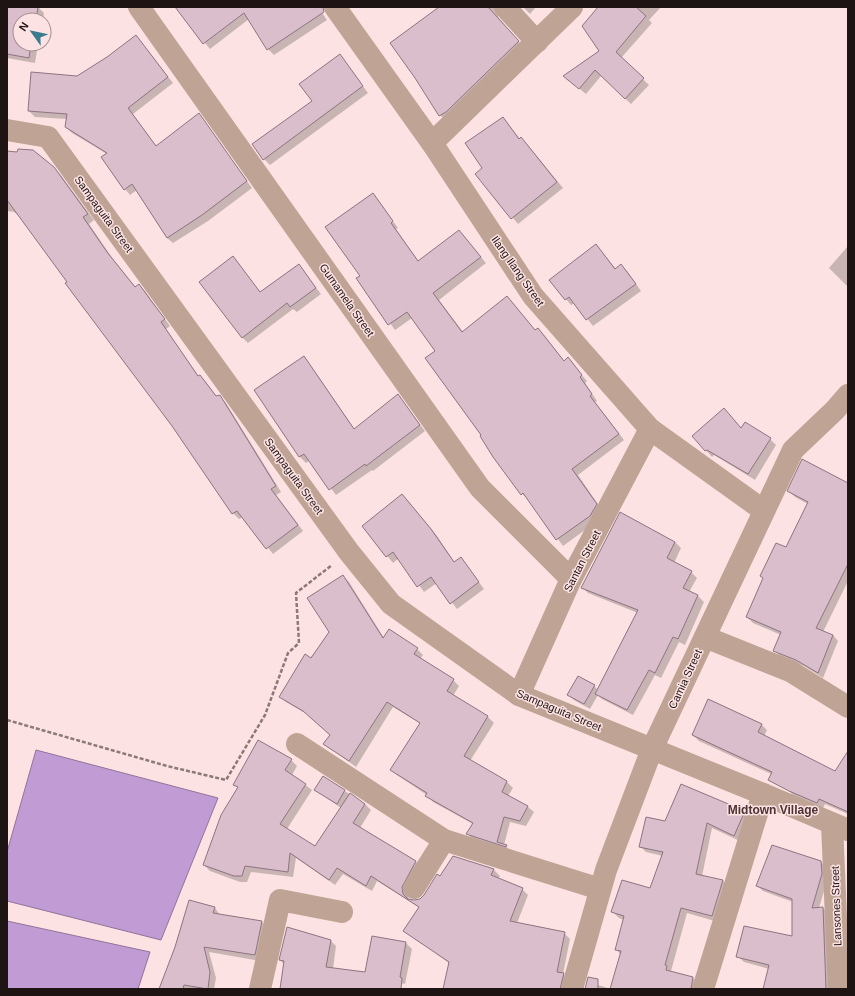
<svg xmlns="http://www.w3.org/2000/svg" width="855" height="996" font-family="Helvetica,sans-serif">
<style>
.water{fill:#c19cd4;stroke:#90739a}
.shadow{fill:#0003}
.building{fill:#dabecc;stroke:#8d7481}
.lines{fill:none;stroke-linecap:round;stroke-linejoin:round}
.path{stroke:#8b7878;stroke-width:2.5;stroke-dasharray:4 2;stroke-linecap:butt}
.minor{stroke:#bfa394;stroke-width:22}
.labels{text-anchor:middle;stroke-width:3;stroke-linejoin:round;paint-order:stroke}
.street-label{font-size:11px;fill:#1f1414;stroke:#fce2e2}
.neighbourhood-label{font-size:12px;font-weight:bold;fill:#4c3333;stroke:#fce2e2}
</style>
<rect width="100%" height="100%" fill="#fce2e2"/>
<g class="water">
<path d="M 36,750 L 218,798 L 161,940 L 7,901 L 7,852 Z"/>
<path d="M 7,921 L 150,952 L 138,989 L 7,989 Z"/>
</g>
<g class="shadow">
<path d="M 7,7 L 38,7 L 44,13 L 43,20 L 20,20 L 20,44 L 38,44 L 35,63 L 7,58 Z"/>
<path d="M 176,7 L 318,7 L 327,20 L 274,55 L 268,49 L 249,19 L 210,49 Z"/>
<path d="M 436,7 L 500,7 L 498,17 L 524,48 L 446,121 L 440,115 L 416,77 L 438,9 Z"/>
<path d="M 523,7 L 536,7 L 530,14 Z"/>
<path d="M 600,7 L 661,7 L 649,20 L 652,23 L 621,58 L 649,85 L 631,104 L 601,76 L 586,94 L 570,81 L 600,51 Z"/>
<path d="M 136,36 L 173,83 L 133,114 L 148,135 L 157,147 L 199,115 L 252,188 L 208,221 L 173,243 L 167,238 L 137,190 L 130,195 L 125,189 L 107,154 L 72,133 L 66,127 L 67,119 L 35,117 L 29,111 L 77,77 L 108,58 Z"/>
<path d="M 340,55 L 368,93 L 270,165 L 264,159 L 313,102 Z"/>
<path d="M 503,118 L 520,139 L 521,138 L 527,144 L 563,188 L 518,224 L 476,174 L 483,169 Z"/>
<path d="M 7,152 L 53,167 L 60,174 L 94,220 L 89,224 L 113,259 L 136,288 L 139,285 L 145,291 L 170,326 L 166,329 L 199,377 L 206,382 L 217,397 L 220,397 L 226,403 L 281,492 L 276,495 L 303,531 L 273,554 L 243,517 L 239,519 L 233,513 L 173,426 L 20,217 L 14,212 L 7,211 Z"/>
<path d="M 373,194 L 398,228 L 396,229 L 419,262 L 459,231 L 486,263 L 439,300 L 463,332 L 536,331 L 544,335 L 564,361 L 573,365 L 587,381 L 585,383 L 597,401 L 595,402 L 624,440 L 578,475 L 602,510 L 596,522 L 563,546 L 529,499 L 522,494 L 483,436 L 436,352 L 412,318 L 395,330 L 357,278 L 361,276 Z"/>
<path d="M 596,245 L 616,269 L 621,266 L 627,271 L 641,291 L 593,326 L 575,303 L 571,305 L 566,299 Z"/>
<path d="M 848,246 L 848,287 L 829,268 Z"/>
<path d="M 233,258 L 261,293 L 298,265 L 321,294 L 297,312 L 293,309 L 248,343 L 242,337 Z"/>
<path d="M 304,357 L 309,363 L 355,430 L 398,396 L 425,431 L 373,471 L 372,470 L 336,495 L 310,460 L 306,463 L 300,457 L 255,391 Z"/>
<path d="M 741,429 L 770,439 L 776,445 L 755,480 L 714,455 L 712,457 L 693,436 Z"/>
<path d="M 848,484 L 848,581 L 823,632 L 833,635 L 838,641 L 823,678 L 804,666 L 781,657 L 775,651 L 781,635 L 753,623 L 747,617 L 786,549 L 808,504 L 795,497 L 789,491 Z"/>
<path d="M 408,501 L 437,536 L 455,563 L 461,558 L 484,589 L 457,609 L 437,583 L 424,592 L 399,558 L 393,563 L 363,526 Z"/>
<path d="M 675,542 L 681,548 L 674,563 L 691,572 L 697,578 L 689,592 L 698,596 L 704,602 L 685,645 L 679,642 L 661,678 L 655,675 L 633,715 L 602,699 L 598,695 L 590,709 L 574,700 L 568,694 L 594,686 L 598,690 L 638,613 L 588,593 L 582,587 Z"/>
<path d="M 343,576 L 349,582 L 384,638 L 417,649 L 423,655 L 420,659 L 453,680 L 459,686 L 453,696 L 488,717 L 494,723 L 470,761 L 507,782 L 513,788 L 508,796 L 528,807 L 534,812 L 526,826 L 510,822 L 504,845 L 513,852 L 473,840 L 468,834 L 473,824 L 433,802 L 427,795 L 397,775 L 391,770 L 421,724 L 393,707 L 356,767 L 325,744 L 331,735 L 310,716 L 286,702 L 280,696 L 331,632 Z"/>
<path d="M 761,724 L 767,730 L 764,736 L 782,779 L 699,741 L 693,735 Z"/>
<path d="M 848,753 L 848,814 L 825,804 L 823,808 L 794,796 L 788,790 L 835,773 Z"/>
<path d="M 291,760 L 297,766 L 292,775 L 312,790 L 287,829 L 315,848 L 341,808 L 315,790 L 323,777 L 365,804 L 371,810 L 360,828 L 416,862 L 422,868 L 407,894 L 409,900 L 414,901 L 421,900 L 440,877 L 454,857 L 494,870 L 500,876 L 498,879 L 522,889 L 528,895 L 517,923 L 564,933 L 570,939 L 563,974 L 569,980 L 566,989 L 444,989 L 449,963 L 405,931 L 420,908 L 377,881 L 372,891 L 343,874 L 335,885 L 296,858 L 293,877 L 251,872 L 247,882 L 240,882 L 210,871 L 204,865 L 238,788 L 235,785 Z"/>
<path d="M 744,811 L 750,817 L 740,841 L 712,828 L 702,876 L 723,881 L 729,887 L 718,922 L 687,913 L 671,971 L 693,978 L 699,984 L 698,989 L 585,989 L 588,982 L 611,989 L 621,955 L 616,949 L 624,920 L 619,918 L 613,912 L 651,890 L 663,856 L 646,852 L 640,846 L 665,822 Z"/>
<path d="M 820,861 L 827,868 L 827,881 L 819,908 L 823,908 L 829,914 L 832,989 L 764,989 L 769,969 L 744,962 L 738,956 L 793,937 L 793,902 L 763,891 L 757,885 Z"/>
<path d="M 215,908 L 220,915 L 262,922 L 268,928 L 261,961 L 209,952 L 216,978 L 214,989 L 160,989 Z"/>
<path d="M 330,940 L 336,946 L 333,969 L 366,973 L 406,943 L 412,949 L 405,984 L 384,980 L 383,989 L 285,965 L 280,960 Z"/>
</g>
<g class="building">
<path d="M 7,7 L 38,7 L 36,20 L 20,20 L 20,44 L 31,44 L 29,58 L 7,54 Z"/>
<path d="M 175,7 L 323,7 L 324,12 L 267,50 L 244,13 L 203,44 Z"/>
<path d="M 439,7 L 488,7 L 519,41 L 446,112 L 439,116 L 415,78 L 390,43 Z"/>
<path d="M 598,7 L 636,7 L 646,16 L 616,52 L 644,78 L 625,99 L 595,70 L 579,89 L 563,76 L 599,51 L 582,26 Z"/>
<path d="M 136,35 L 168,77 L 128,108 L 156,146 L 199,113 L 247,181 L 202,215 L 167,238 L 132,184 L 124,190 L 101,157 L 107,153 L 65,127 L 67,114 L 28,111 L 31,72 L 77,76 L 107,57 Z"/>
<path d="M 340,54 L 363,86 L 263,160 L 252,144 L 312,101 L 299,84 Z"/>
<path d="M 503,117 L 519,139 L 521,137 L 557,182 L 511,219 L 475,174 L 482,168 L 465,143 Z"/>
<path d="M 18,149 L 33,150 L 54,167 L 88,214 L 83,217 L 107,252 L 135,287 L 139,284 L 152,302 L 165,319 L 161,322 L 198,376 L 200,375 L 216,396 L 220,395 L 276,486 L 271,489 L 298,525 L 266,549 L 237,511 L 232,514 L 172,426 L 65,283 L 67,282 L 7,200 L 7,151 L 17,152 Z"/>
<path d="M 373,193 L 393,221 L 391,223 L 418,261 L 459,230 L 481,257 L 433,293 L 462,332 L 507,296 L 535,330 L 538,328 L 564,361 L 568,357 L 582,375 L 580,377 L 592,394 L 590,396 L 619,434 L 572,469 L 597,504 L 590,516 L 556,540 L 523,493 L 521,495 L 493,457 L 480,436 L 481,435 L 425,358 L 435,351 L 407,312 L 388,325 L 356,278 L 360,276 L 325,227 Z"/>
<path d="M 596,244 L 615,269 L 621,264 L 636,284 L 586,320 L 569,297 L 565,300 L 549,280 Z"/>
<path d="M 233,256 L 260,292 L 299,264 L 316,288 L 290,307 L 287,303 L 242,338 L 199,282 Z"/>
<path d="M 304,356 L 354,429 L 398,394 L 420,425 L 366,466 L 365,464 L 329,490 L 304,454 L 299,457 L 254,390 Z"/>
<path d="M 724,408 L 741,428 L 745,422 L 771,438 L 748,474 L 707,450 L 705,451 L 692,436 Z"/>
<path d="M 802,459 L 848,483 L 848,564 L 816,628 L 833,635 L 818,673 L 796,660 L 773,651 L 781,632 L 746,617 L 763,578 L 760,576 L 776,543 L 786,547 L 808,502 L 787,491 Z"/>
<path d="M 402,494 L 431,529 L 454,562 L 461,557 L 479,582 L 450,604 L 431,577 L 417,587 L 393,552 L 386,557 L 362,526 Z"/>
<path d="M 620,512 L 675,542 L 667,558 L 692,571 L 683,588 L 698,595 L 678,639 L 673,637 L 655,673 L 649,670 L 627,710 L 595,694 L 638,610 L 581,588 Z"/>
<path d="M 343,575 L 383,638 L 389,629 L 418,648 L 414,654 L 454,679 L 447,691 L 488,716 L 464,756 L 507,781 L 502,792 L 528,806 L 520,821 L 504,817 L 497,842 L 507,845 L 506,847 L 466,834 L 473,823 L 425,796 L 427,793 L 390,770 L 420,723 L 387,702 L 349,761 L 323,744 L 330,735 L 303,711 L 279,697 L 305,654 L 311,658 L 329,632 L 307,598 Z"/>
<path d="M 578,676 L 595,685 L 584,704 L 567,695 Z"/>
<path d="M 708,699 L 762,724 L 758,732 L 835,771 L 848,751 L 848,812 L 819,799 L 817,803 L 789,791 L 768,780 L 772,772 L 692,735 Z"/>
<path d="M 258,740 L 292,759 L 285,770 L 306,784 L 280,824 L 315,846 L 350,793 L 365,804 L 353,823 L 416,861 L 402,887 L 403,894 L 408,899 L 414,900 L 420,899 L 424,895 L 437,874 L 440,876 L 453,856 L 494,869 L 491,875 L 523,888 L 510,921 L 565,932 L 557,972 L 564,973 L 560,989 L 443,989 L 449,962 L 403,931 L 419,907 L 371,876 L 366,886 L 337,868 L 329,880 L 290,853 L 288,872 L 245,866 L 242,876 L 234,876 L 203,865 L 221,815 L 238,787 L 233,785 Z"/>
<path d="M 323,776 L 345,790 L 337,804 L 314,790 Z"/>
<path d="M 681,784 L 745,811 L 734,836 L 707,823 L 696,874 L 723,880 L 712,916 L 681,908 L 665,965 L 667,966 L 666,970 L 693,977 L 691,989 L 610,989 L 621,951 L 615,950 L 624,916 L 611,912 L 622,880 L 650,888 L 663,852 L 639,847 L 646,817 L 665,821 Z"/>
<path d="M 772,845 L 821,861 L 822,874 L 812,908 L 823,907 L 826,989 L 763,989 L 769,965 L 736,957 L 744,926 L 792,936 L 792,899 L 756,886 Z"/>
<path d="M 189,900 L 215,907 L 213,913 L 262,921 L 255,955 L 204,947 L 210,972 L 208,989 L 184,985 L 183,989 L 159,989 L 175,947 Z"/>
<path d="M 287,927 L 331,940 L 326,967 L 365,972 L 372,936 L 406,942 L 400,977 L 402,978 L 401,989 L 280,989 L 284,961 L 279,960 Z"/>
<path d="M 588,977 L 598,979 L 598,989 L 585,989 Z"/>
</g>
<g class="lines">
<path class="path" d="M 7,720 L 167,766 L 226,780 L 265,715 L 288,653 L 299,643 L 296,593 L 332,565"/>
<g class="minor">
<path d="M 139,7 L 480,488 L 571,579"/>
<path d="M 335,7 L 432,143 L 533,296 L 650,429 L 763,510"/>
<path d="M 505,7 L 537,42"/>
<path d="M 7,130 L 48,137 L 349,552 L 391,604 L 519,695 L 763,794 L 848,830"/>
<path d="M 432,143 L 572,7"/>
<path d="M 705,637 L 790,671 L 848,707"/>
<path d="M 519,695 L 571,579 L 650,429"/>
<path d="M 297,744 L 444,840 L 600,889"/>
<path d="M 832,824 L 839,989"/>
<path d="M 414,888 L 444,840"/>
<path d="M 260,989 L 280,900 L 342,912"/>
<path d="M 572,989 L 606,870 L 652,749 L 793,450 L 835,410 L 848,395"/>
<path d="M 703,989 L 763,794"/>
</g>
</g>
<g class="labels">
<g class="street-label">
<text transform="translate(104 214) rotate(54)" y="4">Sampaguita Street</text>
<text transform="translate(518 271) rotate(55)" y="4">Ilang Ilang Street</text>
<text transform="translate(347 300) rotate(55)" y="4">Gumamela Street</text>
<text transform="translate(294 476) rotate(54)" y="4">Sampaguita Street</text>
<text transform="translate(582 561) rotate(-63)" y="4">Santan Street</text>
<text transform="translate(685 679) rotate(-65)" y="4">Camia Street</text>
<text transform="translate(559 710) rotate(23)" y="4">Sampaguita Street</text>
<text transform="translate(836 906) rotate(-92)" y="4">Lansones Street</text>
</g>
<g class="neighbourhood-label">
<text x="773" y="814">Midtown Village</text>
</g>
</g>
<rect width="855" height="996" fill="none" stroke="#1f1414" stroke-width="16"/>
<g transform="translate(32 32) rotate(303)"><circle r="19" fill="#fce2e2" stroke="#a49090"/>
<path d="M0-3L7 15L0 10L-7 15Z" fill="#3a7c8e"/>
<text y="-6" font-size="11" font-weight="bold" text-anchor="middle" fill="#1f1414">N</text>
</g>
</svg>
